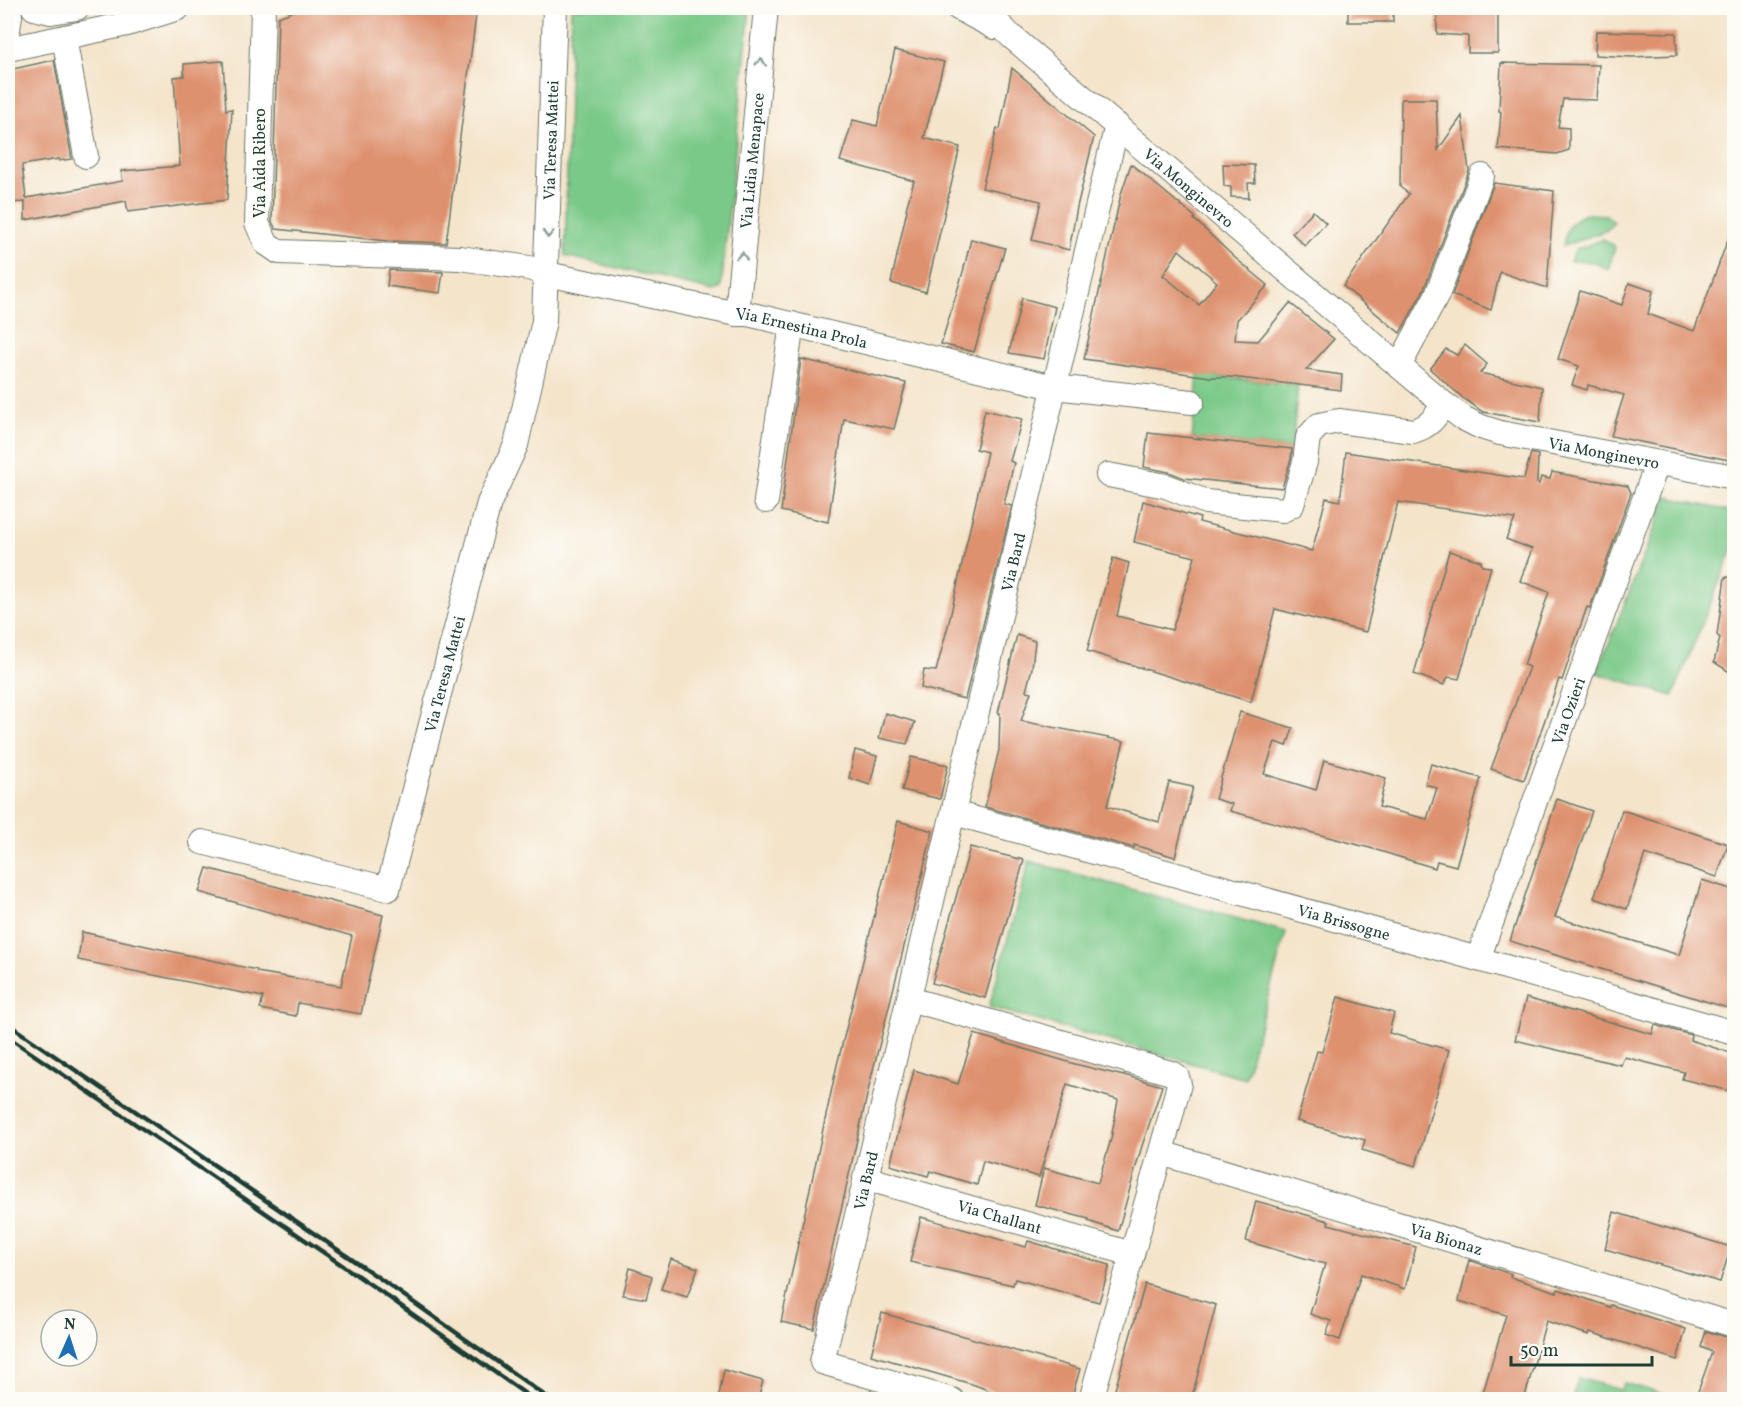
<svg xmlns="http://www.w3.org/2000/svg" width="1742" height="1407" font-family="Vollkorn,serif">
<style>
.green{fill:#7ac988;stroke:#4c835e;stroke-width:1.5}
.building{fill:#de916e;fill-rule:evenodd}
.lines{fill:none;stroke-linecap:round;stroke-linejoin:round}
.minor-casing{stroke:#6a7768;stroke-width:26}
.minor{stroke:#fff;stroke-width:24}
.rail{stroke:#1f3d34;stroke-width:4.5}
.oneway{stroke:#8f9e9a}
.labels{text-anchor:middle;stroke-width:5;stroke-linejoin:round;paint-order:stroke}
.street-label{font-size:16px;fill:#1f3d34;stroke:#fdfcf7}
</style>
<rect width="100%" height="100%" fill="#fdfcf7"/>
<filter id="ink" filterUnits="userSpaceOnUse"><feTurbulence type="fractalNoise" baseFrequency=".0167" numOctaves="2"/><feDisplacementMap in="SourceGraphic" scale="12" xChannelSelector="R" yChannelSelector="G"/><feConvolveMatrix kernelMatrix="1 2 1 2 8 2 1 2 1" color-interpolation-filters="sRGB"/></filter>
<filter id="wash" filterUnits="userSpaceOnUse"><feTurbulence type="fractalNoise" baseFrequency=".008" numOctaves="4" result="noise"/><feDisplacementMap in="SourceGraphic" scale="24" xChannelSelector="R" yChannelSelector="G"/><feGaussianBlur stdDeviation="1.35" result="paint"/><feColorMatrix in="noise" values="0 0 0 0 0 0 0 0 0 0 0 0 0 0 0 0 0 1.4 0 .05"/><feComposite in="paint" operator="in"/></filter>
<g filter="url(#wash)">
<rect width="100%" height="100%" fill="#f4e4ca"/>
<g class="green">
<path d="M 571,8 L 750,8 L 721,289 L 714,291 L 565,256 Z"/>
<path d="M 1587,214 L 1606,215 L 1614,222 L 1607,230 L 1563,246 C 1566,230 1570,218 1587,214 Z"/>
<path d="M 1604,239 L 1615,247 L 1608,270 L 1594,262 L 1570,261 L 1576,249 Z"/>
<path d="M 1198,375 L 1298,385 L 1292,449 L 1192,438 Z"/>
<path d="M 1667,497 L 1734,512 L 1734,546 L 1673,696 L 1597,673 Z"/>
<path d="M 1029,861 L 1286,932 L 1245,1078 L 989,1007 Z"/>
<path d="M 1578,1378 L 1621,1390 L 1624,1383 L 1663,1394 L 1662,1399 L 1572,1399 Z"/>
</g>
<g id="blocks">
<g class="building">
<path d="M 302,8 L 477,8 L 446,243 L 387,241 L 276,229 L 272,222 L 278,17 Z"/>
<rect x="1348" y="8" width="45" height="14"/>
<path d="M 1437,8 L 1498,8 L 1498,53 L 1468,53 L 1468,36 L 1437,34 Z"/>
<path d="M 1596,31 L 1676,33 L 1677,55 L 1632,57 L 1595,55 Z"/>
<path d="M 895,50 L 944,62 L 924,138 L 960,147 L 926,292 L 891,283 L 907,210 L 906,209 L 914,181 L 840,161 L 853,120 L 877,126 Z"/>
<path d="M 54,60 L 72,159 L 59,161 L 59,159 L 22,165 L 26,198 L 123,181 L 121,171 L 180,166 L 174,77 L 184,76 L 184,64 L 223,61 L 226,110 L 232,109 L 227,200 L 128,212 L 126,201 L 25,220 L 25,202 L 8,203 L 8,70 Z"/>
<path d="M 1501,63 L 1599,65 L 1597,100 L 1563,99 L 1558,127 L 1569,128 L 1569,150 L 1557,154 L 1498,149 L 1501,112 L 1499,111 Z"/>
<path d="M 1012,68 L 1094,137 L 1077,207 L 1069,250 L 1032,240 L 1041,201 L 982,188 L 997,128 L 1000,129 Z"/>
<path d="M 1401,99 L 1436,99 L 1438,150 L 1462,116 L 1469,171 L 1424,289 L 1400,333 L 1343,286 L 1409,194 L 1400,187 Z"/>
<path d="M 1131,164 L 1195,217 L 1194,219 L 1234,257 L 1268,285 L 1237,320 L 1235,340 L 1258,341 L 1290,303 L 1334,339 L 1306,370 L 1342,375 L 1341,390 L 1231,377 L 1210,377 L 1084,359 L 1121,194 ZM 1179,250 L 1217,282 L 1199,305 L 1163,275 Z"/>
<path d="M 1223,164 L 1254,165 L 1255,183 L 1248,183 L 1249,198 L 1231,197 L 1231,187 L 1224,186 Z"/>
<path d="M 1494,183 L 1554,191 L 1547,288 L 1500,272 L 1491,310 L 1452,295 Z"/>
<path d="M 1313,211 L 1326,223 L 1305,246 L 1292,233 Z"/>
<path d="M 1733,226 L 1734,226 L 1734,461 L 1611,436 L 1624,395 L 1588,385 L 1587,390 L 1572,385 L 1579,366 L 1558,359 L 1580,291 L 1622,305 L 1629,283 L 1653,291 L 1648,314 L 1694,331 Z"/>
<path d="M 971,239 L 1005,248 L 974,352 L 941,344 L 963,272 Z"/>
<path d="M 389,270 L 443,272 L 440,293 L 387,286 Z"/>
<path d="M 1022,298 L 1055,307 L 1044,359 L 1009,353 Z"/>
<path d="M 1465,345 L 1487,364 L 1480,373 L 1542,387 L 1540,422 L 1483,412 L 1463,398 L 1430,369 L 1446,349 L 1457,355 Z"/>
<path d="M 801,359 L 906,383 L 894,429 L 844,419 L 828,522 L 781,511 Z"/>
<path d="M 985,410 L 1022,419 L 1010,461 L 1014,463 L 1004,504 L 1012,506 L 965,699 L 921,688 L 924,670 L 936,671 L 949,622 L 987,452 L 976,449 Z"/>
<path d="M 1148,433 L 1292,449 L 1291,459 L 1282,488 L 1184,478 L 1169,472 L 1144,467 Z"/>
<path d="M 1346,452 L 1524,479 L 1531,453 L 1538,455 L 1537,483 L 1539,484 L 1541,477 L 1550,479 L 1552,472 L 1628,486 L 1631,493 L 1590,608 L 1587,607 L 1562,680 L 1559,679 L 1524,780 L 1491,769 L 1529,667 L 1524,665 L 1549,592 L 1520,581 L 1532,549 L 1506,539 L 1515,519 L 1398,502 L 1366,632 L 1275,609 L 1251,702 L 1087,651 L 1113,558 L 1129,563 L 1117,616 L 1172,630 L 1195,557 L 1134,542 L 1143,501 L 1200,518 L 1199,522 L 1312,551 L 1326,498 L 1340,501 Z"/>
<path d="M 1449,551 L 1481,561 L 1482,566 L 1491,567 L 1459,679 L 1448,677 L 1444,685 L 1414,674 Z"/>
<path d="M 1725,577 L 1734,578 L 1734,675 L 1714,662 L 1720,638 L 1717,635 Z"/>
<path d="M 1017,635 L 1035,641 L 1032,668 L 1026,691 L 1031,692 L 1021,721 L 1124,741 L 1107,806 L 1159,822 L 1169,782 L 1193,787 L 1175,857 L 1134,845 L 1134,848 L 985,807 L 999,750 L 1000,713 L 998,713 Z"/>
<path d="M 1240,712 L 1293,728 L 1287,746 L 1275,742 L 1264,774 L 1316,790 L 1324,760 L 1386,778 L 1379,807 L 1427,819 L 1437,788 L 1425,784 L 1431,764 L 1481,778 L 1456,866 L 1437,861 L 1435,868 L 1370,848 L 1230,811 L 1232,804 L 1215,799 Z"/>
<path d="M 885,713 L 915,722 L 907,744 L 879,738 Z"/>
<path d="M 855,750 L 877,756 L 870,785 L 849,778 Z"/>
<path d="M 911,757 L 948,765 L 940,799 L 902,790 Z"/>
<path d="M 1557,799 L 1592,811 L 1555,917 L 1679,955 L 1702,880 L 1734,890 L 1734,1010 L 1510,941 Z"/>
<path d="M 1622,810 L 1728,844 L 1717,877 L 1645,854 L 1627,909 L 1594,898 Z"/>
<path d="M 898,821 L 933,831 L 871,1078 L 814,1329 L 781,1322 L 837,1065 Z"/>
<path d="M 970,847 L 1024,860 L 985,998 L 932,983 Z"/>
<path d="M 207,868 L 383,915 L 361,1014 L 298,1003 L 296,1016 L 260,1009 L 263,997 L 78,960 L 82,932 L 257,970 L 257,972 L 341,986 L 352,936 L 199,892 Z"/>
<path d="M 1338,997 L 1394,1013 L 1389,1033 L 1449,1050 L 1416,1166 L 1362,1150 L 1365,1140 L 1297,1121 L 1317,1051 L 1322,1052 Z"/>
<path d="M 1526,998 L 1652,1034 L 1655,1025 L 1691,1035 L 1690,1040 L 1734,1054 L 1734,1092 L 1682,1079 L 1684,1072 L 1624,1057 L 1621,1065 L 1515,1040 Z"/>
<path d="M 974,1034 L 1075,1064 L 1124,1076 L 1124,1075 L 1162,1086 L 1141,1149 L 1118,1231 L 1088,1221 L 1089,1219 L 1035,1205 L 1044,1168 L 1098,1183 L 1111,1139 L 1118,1100 L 1067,1084 L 1039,1177 L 983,1161 L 977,1185 L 930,1171 L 928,1176 L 890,1165 L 914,1070 L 958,1084 Z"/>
<path d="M 1256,1201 L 1329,1221 L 1328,1224 L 1416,1247 L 1405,1289 L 1361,1274 L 1340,1340 L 1326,1335 L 1331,1321 L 1310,1314 L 1325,1264 L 1246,1241 Z"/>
<path d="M 1614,1212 L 1731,1247 L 1720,1282 L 1605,1249 Z"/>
<path d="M 921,1217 L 1026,1247 L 1028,1241 L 1110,1265 L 1099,1302 L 1015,1279 L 1013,1285 L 910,1262 Z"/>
<path d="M 671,1259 L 698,1268 L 687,1297 L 661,1289 Z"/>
<path d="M 1469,1260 L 1511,1274 L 1510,1277 L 1557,1292 L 1558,1289 L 1610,1307 L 1611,1305 L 1686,1329 L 1677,1360 L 1590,1332 L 1589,1335 L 1546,1321 L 1524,1400 L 1495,1400 L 1482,1396 L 1506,1315 L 1459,1301 Z"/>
<path d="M 630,1268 L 652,1276 L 646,1299 L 623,1295 Z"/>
<path d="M 1145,1284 L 1216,1305 L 1191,1400 L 1112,1400 Z"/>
<path d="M 882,1313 L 1080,1369 L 1071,1400 L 1013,1400 L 975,1385 L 871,1355 Z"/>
<path d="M 1706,1331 L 1734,1339 L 1734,1385 L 1729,1400 L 1695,1400 L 1712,1352 L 1701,1347 Z"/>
<path d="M 724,1370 L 763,1381 L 758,1400 L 718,1400 Z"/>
</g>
</g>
</g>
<g filter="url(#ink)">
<use href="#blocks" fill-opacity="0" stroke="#6a7768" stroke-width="1.5"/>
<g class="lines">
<defs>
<g id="minor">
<path d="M 34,8 L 51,12 L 77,8"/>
<path id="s1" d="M 263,8 L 257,223 L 266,243 L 279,252 L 460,258 L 529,268 L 547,274 L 737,314 L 748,314 L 1054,387 L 1192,402"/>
<path d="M 958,8 L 994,27"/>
<path id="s2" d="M 982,8 L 1012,37 L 1399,366 L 1444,404 L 1463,418 L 1481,427 L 1500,433 L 1734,477"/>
<path d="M 8,30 L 10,16 L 9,8"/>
<path d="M 64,38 L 86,156"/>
<path d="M 8,49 L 127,24 L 178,8"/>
<path id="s3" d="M 737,314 L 766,8"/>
<path d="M 1399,366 L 1437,295 L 1482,176"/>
<path d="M 1108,475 L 1166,486 L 1206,502 L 1283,510 L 1292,505 L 1305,462 L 1308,437 L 1319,425 L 1339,421 L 1413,431 C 1429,427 1435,418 1444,404"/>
<path d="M 766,501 L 792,324"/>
<path id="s4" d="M 954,813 L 1478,959 L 1734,1033"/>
<path id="s5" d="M 202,842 L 388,889 L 489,503 L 516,445 L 544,321 L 555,8"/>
<path id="s6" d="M 1478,959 L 1657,464"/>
<path d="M 909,999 L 1171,1073 L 1177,1077 L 1179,1084 L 1170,1119 L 1091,1400"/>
<path id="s7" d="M 1161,1153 L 1734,1325"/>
<path id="s8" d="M 865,1178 L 1132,1254"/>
<path id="s9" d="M 952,1400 L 822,1362 L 1117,125"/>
</g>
</defs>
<use href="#minor" class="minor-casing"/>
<use href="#minor" class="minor"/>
<g class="rail">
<path d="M 8,1024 L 382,1280 L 551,1400"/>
<path d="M 8,1037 L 377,1289 L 534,1400"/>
</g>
</g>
<defs><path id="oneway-chevron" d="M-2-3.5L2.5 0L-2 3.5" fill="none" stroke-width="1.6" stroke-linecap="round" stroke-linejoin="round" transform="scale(1.5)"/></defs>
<g class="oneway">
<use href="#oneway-chevron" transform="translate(761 62) rotate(-84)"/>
<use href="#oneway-chevron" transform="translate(548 234) rotate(92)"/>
<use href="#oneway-chevron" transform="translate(742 256) rotate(-84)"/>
</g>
</g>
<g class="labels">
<g class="street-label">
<text dy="6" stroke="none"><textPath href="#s5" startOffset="963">Via Teresa Mattei</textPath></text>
<text dy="6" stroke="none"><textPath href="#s3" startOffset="154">Via Lidia Menapace</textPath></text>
<text transform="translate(259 163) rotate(-90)" y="6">Via Aida Ribero</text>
<text dy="6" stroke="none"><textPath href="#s2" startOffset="274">Via Monginevro</textPath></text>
<text dy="6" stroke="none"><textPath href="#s1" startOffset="783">Via Ernestina Prola</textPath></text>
<text dy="6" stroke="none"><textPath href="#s2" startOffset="778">Via Monginevro</textPath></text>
<text dy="6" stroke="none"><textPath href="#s9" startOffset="958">Via Bard</textPath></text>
<text dy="6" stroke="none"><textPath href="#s5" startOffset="414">Via Teresa Mattei</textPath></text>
<text dy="6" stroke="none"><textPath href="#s6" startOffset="264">Via Ozieri</textPath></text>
<text dy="6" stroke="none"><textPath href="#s4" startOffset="405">Via Brissogne</textPath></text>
<text dy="6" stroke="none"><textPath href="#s9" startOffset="322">Via Bard</textPath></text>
<text dy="6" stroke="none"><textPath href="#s8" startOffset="140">Via Challant</textPath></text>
<text dy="6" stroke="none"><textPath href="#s7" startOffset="298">Via Bionaz</textPath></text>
</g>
</g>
<rect width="1742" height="1407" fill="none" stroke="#fdfcf7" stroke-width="30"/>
<g transform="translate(69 1338) rotate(3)"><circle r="28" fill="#fdfcf7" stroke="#a4b0a9" stroke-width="1.5"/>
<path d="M0-4.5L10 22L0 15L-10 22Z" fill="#1f6fb2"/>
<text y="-9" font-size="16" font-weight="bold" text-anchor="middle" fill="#1f3d34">N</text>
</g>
<path d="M1511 1356v9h141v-9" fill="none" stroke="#1f3d34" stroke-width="3"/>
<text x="1520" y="1356" font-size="18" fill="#1f3d34" stroke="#fdfcf7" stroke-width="4.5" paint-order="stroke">50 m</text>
</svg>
